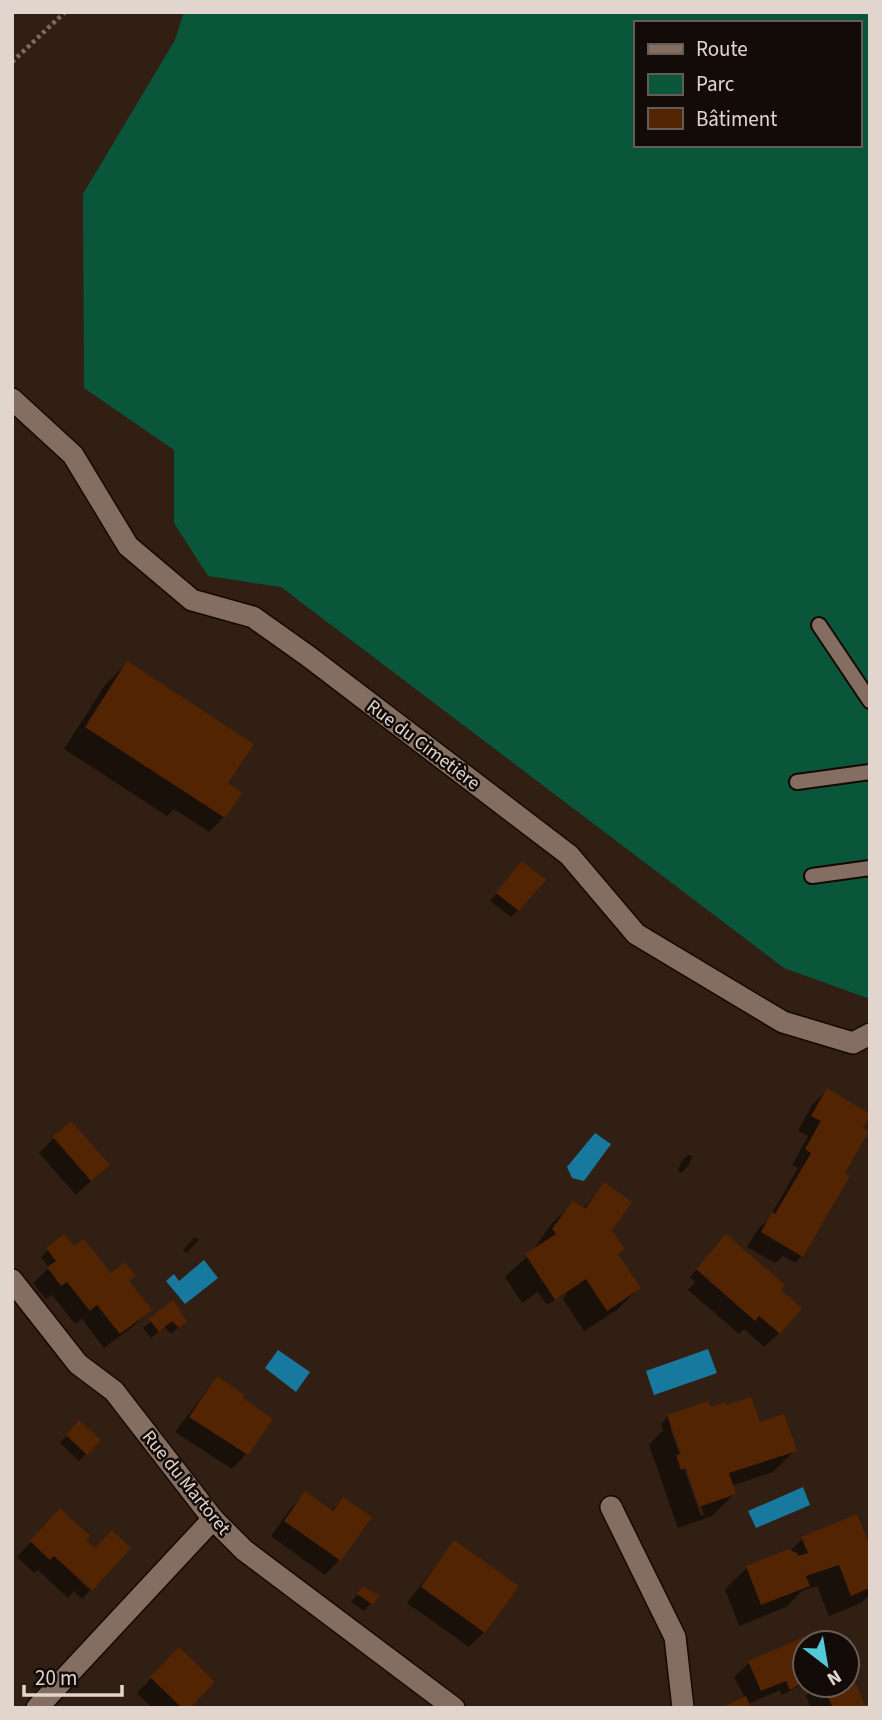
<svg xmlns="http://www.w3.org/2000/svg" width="882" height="1720" font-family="'Source Sans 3',sans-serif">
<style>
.green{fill:#09563b;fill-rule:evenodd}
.water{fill:#17799e}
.shadow{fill:#0007;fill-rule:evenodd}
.building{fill:#522402}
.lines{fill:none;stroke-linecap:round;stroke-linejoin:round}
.lane-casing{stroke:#180802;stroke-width:18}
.street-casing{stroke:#180802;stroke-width:24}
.path{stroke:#7c6c63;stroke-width:4.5;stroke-dasharray:3.5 3.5;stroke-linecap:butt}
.lane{stroke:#846e61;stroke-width:14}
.street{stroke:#846e61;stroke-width:21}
.labels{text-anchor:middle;stroke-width:5;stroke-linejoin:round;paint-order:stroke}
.street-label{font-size:19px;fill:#e2d5ce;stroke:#130b07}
</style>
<rect width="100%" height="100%" fill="#311f14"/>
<path class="green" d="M 184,12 L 870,12 L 870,999 L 784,968 L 281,587 L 208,576 L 174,523 L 174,450 L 84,388 L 83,194 L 175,40 ZM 635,23 L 859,23 L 859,145 L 635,145 Z"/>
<g class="water">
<path d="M 595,1133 L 611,1144 L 584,1181 L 572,1178 L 567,1167 Z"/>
<path d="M 204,1260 L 218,1278 L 185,1304 L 166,1281 L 174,1274 L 179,1281 Z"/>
<path d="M 708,1349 L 717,1373 L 654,1395 L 646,1371 Z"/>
<path d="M 278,1350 L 310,1372 L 296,1392 L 265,1368 Z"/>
<path d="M 803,1487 L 810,1505 L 756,1528 L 748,1511 Z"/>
</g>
<g class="shadow">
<path d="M 127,663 L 226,784 L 224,817 L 209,832 L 174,809 L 167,816 L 64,749 L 105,685 Z"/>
<path d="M 516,871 L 518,910 L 511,917 L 490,901 Z"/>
<path d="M 827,1090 L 843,1173 L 802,1256 L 795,1263 L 783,1256 L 775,1263 L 747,1247 L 758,1229 L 768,1220 L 798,1168 L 792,1165 L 808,1136 L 798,1131 L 812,1105 Z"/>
<path d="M 54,1138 L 92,1180 L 76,1195 L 39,1153 Z"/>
<path d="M 688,1155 L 692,1156 L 689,1165 L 682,1173 L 678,1171 L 681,1162 Z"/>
<path d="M 604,1184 L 617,1255 L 639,1288 L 617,1310 L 584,1331 L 563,1299 L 568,1292 L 547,1305 L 538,1292 L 522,1303 L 505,1277 L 532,1252 L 551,1224 L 573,1203 L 583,1209 Z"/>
<path d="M 195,1237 L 199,1240 L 187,1253 L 183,1250 Z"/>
<path d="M 719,1244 L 779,1290 L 779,1333 L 764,1347 L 744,1329 L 739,1334 L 688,1290 L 695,1282 L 690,1277 Z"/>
<path d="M 72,1246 L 111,1276 L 128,1282 L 149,1310 L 135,1325 L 104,1348 L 82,1319 L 75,1324 L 52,1295 L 46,1299 L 33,1283 L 49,1268 L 41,1257 L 48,1250 Z"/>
<path d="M 173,1303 L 185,1321 L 171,1334 L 164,1327 L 151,1338 L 143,1328 Z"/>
<path d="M 211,1385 L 236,1405 L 271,1420 L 246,1454 L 232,1469 L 175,1432 Z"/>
<path d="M 668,1416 L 759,1424 L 795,1450 L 773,1472 L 731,1486 L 734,1494 L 712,1516 L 678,1528 L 649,1445 L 663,1430 L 661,1424 ZM 673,1426 L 683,1456 L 680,1456 L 670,1427 ZM 687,1465 L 704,1515 L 701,1516 L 684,1468 Z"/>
<path d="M 72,1430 L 98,1441 L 79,1461 L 60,1443 Z"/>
<path d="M 306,1493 L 331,1511 L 343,1499 L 370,1518 L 339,1560 L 325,1575 L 271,1536 L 291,1508 Z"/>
<path d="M 60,1511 L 95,1550 L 129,1548 L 82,1599 L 74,1591 L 68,1598 L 38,1570 L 34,1573 L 17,1557 Z"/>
<path d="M 802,1539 L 870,1550 L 870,1594 L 861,1603 L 829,1616 L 817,1586 L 802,1591 L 786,1607 L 739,1626 L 725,1589 L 747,1568 L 790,1551 Z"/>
<path d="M 445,1554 L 516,1587 L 484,1632 L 469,1647 L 407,1603 Z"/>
<path d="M 363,1588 L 376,1597 L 364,1611 L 351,1602 Z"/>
<path d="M 819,1632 L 823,1643 L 805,1643 L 805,1683 L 782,1695 L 780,1690 L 748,1704 L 734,1677 L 749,1663 Z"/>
<path d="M 179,1650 L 187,1708 L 152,1708 L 137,1693 Z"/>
<path d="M 847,1669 L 860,1708 L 811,1708 L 806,1696 L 817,1685 L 847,1685 Z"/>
</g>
<g class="building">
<path d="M 127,661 L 254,744 L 228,783 L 242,793 L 225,818 L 85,727 Z"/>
<path d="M 522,861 L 546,880 L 519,911 L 496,893 Z"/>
<path d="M 827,1088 L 870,1114 L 863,1128 L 869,1131 L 845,1173 L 850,1176 L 803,1257 L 761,1232 L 772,1212 L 775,1214 L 811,1153 L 805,1149 L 821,1121 L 811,1116 Z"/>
<path d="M 71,1121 L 110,1165 L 91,1181 L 53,1137 Z"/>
<path d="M 604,1182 L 632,1202 L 612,1230 L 625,1249 L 618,1254 L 641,1288 L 607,1311 L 586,1279 L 555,1300 L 525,1254 L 556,1234 L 552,1229 L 573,1200 L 585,1209 Z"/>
<path d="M 64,1234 L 74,1246 L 84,1239 L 111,1273 L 125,1262 L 136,1276 L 129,1281 L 152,1310 L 120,1334 L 97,1305 L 90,1311 L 67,1282 L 61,1286 L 47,1267 L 56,1261 L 46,1248 Z"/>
<path d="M 726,1234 L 785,1285 L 781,1290 L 802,1308 L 780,1334 L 759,1316 L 755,1321 L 696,1269 Z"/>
<path d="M 173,1300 L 187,1322 L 179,1328 L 172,1321 L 159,1332 L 149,1319 Z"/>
<path d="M 217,1376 L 245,1395 L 243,1398 L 273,1419 L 248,1455 L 189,1417 Z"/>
<path d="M 751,1397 L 760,1422 L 784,1414 L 797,1451 L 729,1473 L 736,1494 L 699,1507 L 686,1468 L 681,1470 L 676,1455 L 681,1454 L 667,1415 L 708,1401 L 711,1407 L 725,1402 L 726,1405 Z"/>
<path d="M 79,1420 L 101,1440 L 87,1455 L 66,1435 Z"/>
<path d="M 305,1491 L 333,1511 L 343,1497 L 372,1517 L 341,1561 L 284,1521 Z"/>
<path d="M 60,1508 L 90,1536 L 86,1540 L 95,1548 L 112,1530 L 131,1548 L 92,1591 L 54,1556 L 50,1560 L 30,1541 Z"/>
<path d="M 857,1514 L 870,1546 L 870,1588 L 851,1596 L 839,1565 L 806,1576 L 810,1586 L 761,1605 L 746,1566 L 788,1549 L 797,1553 L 798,1556 L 808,1553 L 801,1537 Z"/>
<path d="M 454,1540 L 519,1586 L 485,1633 L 421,1587 Z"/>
<path d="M 363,1586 L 379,1596 L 373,1605 L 357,1594 Z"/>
<path d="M 820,1630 L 825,1643 L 805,1643 L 805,1681 L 790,1690 L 786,1681 L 761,1691 L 748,1661 Z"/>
<path d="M 179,1647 L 215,1682 L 190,1708 L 182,1708 L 150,1677 Z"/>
<path d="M 847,1665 L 865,1705 L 868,1704 L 870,1708 L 833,1708 L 822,1685 L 847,1685 Z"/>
<path d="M 746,1696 L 751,1708 L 720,1708 Z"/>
</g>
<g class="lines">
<defs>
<g id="lane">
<path d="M 819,625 L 870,701"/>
<path d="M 797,782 L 870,772"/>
<path d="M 812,876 L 870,868"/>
</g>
<g id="street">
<path d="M 12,399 L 73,455 L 128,546 L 192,600 L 253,617 L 308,656 L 569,855 L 636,934 L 783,1022 L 853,1043 L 870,1034"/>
<path d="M 12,1280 L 78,1364 L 114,1391 L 213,1519 L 244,1550 L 454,1708"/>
<path d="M 611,1507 L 675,1637 L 683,1708"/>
<path d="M 37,1708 L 213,1519"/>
</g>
</defs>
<use href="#lane" class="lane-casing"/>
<use href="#street" class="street-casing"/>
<path class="path" d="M 12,62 L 65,12"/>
<use href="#lane" class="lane"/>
<use href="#street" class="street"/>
</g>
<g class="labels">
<g class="street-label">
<text transform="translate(424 744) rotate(37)" y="7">Rue du Cimetière</text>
<text transform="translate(187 1482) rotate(51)" y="7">Rue du Martoret</text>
</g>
</g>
<rect width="882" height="1720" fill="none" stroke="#e2d5ce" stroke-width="28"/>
<rect x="634" y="21" width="228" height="126" fill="#130b07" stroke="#665c57" stroke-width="2"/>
<rect x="648" y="44" width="35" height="10" fill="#846e61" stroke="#665c57" stroke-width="2"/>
<text x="696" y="56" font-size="21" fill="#e2d5ce">Route</text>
<rect x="648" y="74" width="35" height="21" fill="#09563b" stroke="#665c57" stroke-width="2"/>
<text x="696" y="91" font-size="21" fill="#e2d5ce">Parc</text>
<rect x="648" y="108" width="35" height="21" fill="#522402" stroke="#665c57" stroke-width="2"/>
<text x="696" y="126" font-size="21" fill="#e2d5ce">Bâtiment</text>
<g transform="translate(826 1664) rotate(149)"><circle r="33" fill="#130b07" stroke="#665c57" stroke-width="2"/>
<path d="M0-5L12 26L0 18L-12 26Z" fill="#52cbd9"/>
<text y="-10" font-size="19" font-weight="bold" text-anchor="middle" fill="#e2d5ce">N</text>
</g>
<path d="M24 1685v10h98v-10" fill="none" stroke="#e2d5ce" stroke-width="3.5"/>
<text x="35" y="1685" font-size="21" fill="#e2d5ce" stroke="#130b07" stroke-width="5" paint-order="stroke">20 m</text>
</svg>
